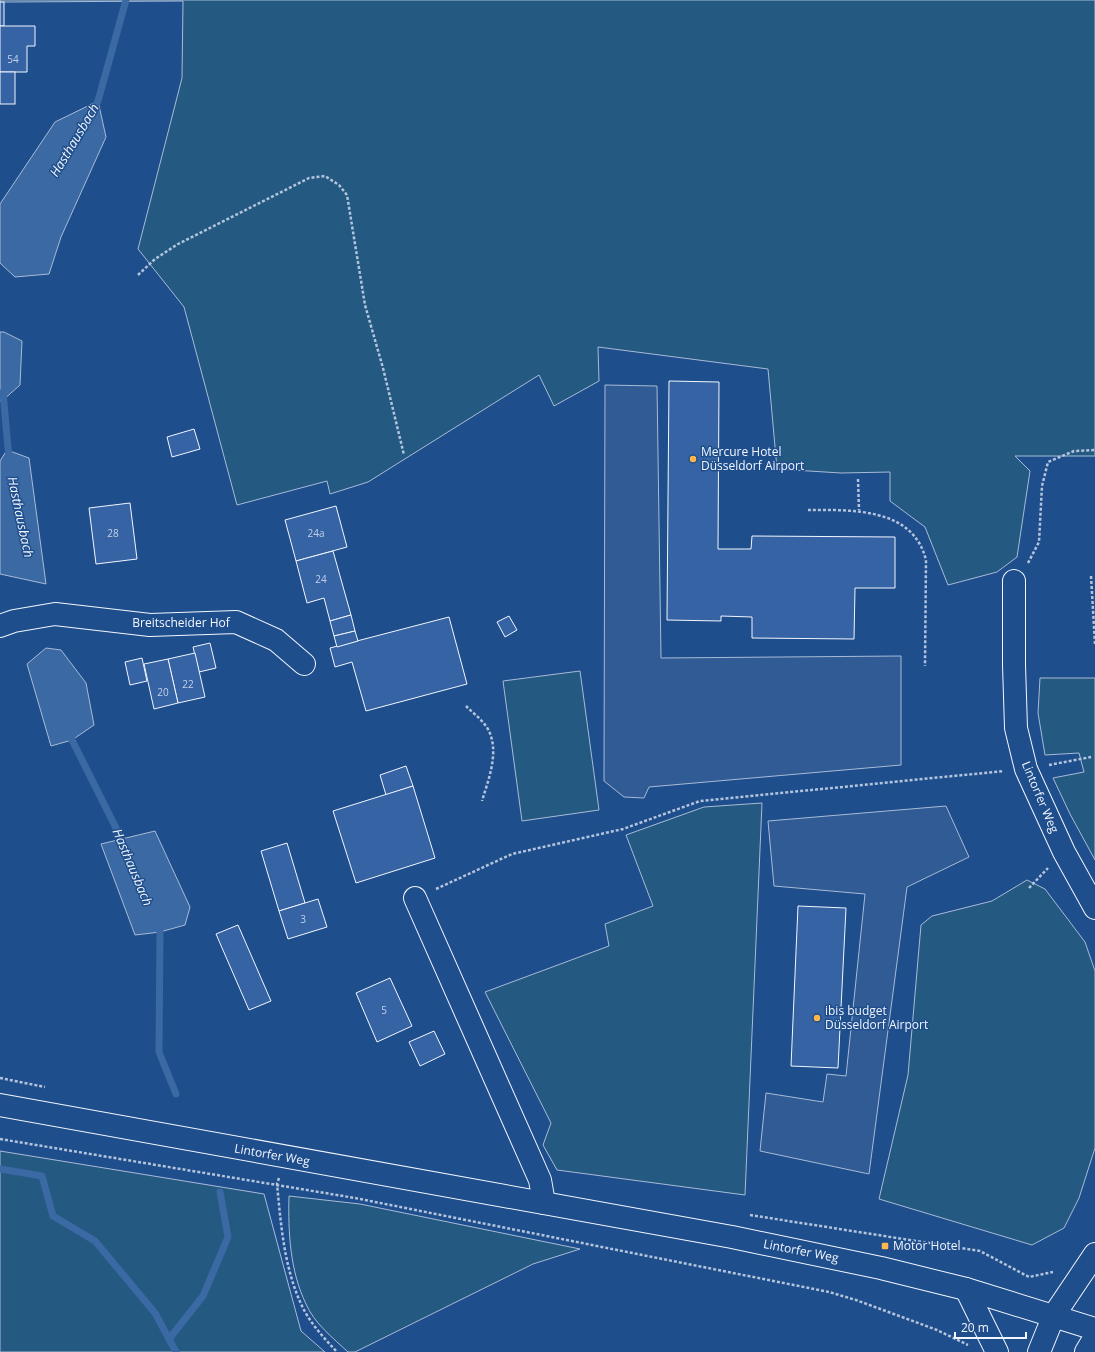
<svg xmlns="http://www.w3.org/2000/svg" width="1095" height="1352" font-family="'Open Sans',sans-serif">
<style>
.green{fill:#245a82;stroke:#a8bbd7}
.parking{fill:#305b95;stroke:#a8bbd7}
.water{fill:#3b69a3;stroke:#a8bbd7}
.lines{fill:none;stroke-linecap:round;stroke-linejoin:round}
.stream{stroke:#3b69a3;stroke-width:7}
.building{fill:#3563a3;stroke:#f2f6ff}
.minor-casing{stroke:#f2f6ff;stroke-width:24}
.major-casing{stroke:#f2f6ff;stroke-width:24}
.path{stroke:#b3c4dc;stroke-width:2.5;stroke-dasharray:3 2;stroke-linecap:butt}
.minor{stroke:#1f4e8c;stroke-width:22}
.major{stroke:#1f4e8c;stroke-width:22}
.poi-dot{fill:#ffb74d;stroke:#1f4e8c;stroke-width:1.5}
.labels{text-anchor:middle;stroke-width:3;stroke-linejoin:round;paint-order:stroke}
.number-label{font-size:10px;fill:#c3d1e8}
.poi-label{font-size:12px;fill:#f2f6ff;stroke:#1f4e8c;text-anchor:start}
.street-label{font-size:12px;fill:#f2f6ff;stroke:#1f4e8c}
.water-label{font-size:13px;font-style:italic;fill:#f2f6ff;stroke:#1f4e8c}
</style>
<rect width="100%" height="100%" fill="#1f4e8c"/>
<g class="green">
<path d="M 0,0 L 1095,0 L 1095,456 L 1015,456 L 1030,471 L 1017,557 L 997,572 L 948,585 L 925,527 L 890,501 L 890,472 L 841,473 L 777,469 L 768,369 L 598,347 L 599,381 L 554,406 L 539,375 L 368,482 L 330,494 L 327,481 L 237,505 L 184,307 L 138,249 L 182,78 L 183,1 L 4,2 L 0,2 Z"/>
<path d="M 580,671 L 599,810 L 522,821 L 503,681 Z"/>
<path d="M 1040,678 L 1095,678 L 1095,860 L 1070,814 L 1053,778 L 1084,772 L 1079,753 L 1045,755 L 1038,713 Z"/>
<path d="M 762,803 L 745,1195 L 557,1170 L 543,1145 L 551,1123 L 485,992 L 609,946 L 605,924 L 653,906 L 626,835 L 704,807 Z"/>
<path d="M 1027,880 L 1045,889 L 1085,942 L 1095,971 L 1095,1148 L 1079,1198 L 1064,1228 L 1032,1245 L 879,1199 L 908,1075 L 921,925 L 932,916 L 992,901 Z"/>
<path d="M 0,1151 L 264,1194 L 301,1331 L 325,1352 L 0,1352 Z"/>
<path d="M 289,1196 L 360,1204 L 580,1249 L 533,1264 L 355,1352 L 348,1352 C 333,1338 314,1323 306,1304 C 290,1271 288,1232 289,1196 Z"/>
</g>
<g class="parking">
<path d="M 605,385 L 657,386 L 661,658 L 901,656 L 901,765 L 649,787 L 644,798 L 624,797 L 604,781 Z"/>
<path d="M 946,806 L 969,857 L 907,887 L 869,1174 L 760,1151 L 766,1093 L 823,1102 L 827,1074 L 846,1076 L 865,894 L 774,886 L 768,821 Z"/>
</g>
<g class="water">
<path d="M 98,101 L 106,137 L 61,237 L 49,274 L 15,277 L 0,263 L 0,204 L 55,122 Z"/>
<path d="M 0,332 L 4,332 L 22,341 L 20,385 L 2,401 L 0,401 Z"/>
<path d="M 7,450 L 29,458 L 46,584 L 0,574 L 0,461 Z"/>
<path d="M 46,648 L 61,650 L 86,683 L 94,725 L 72,740 L 51,746 L 27,664 Z"/>
<path d="M 155,831 L 190,907 L 185,925 L 160,932 L 135,935 L 101,844 Z"/>
</g>
<g class="lines">
<g class="stream">
<path d="M 94,109 L 98,101 L 126,0"/>
<path d="M 3,392 L 9,459"/>
<path d="M 70,731 L 72,740 L 125,846"/>
<path d="M 157,924 L 160,932 L 159,1052 L 176,1094"/>
<path d="M 0,1169 L 42,1176 L 53,1216 L 95,1241 L 155,1313 L 176,1352"/>
<path d="M 169,1339 L 203,1296 L 228,1237 L 220,1192"/>
</g>
</g>
<g class="building">
<rect x="0" y="2" width="4" height="24"/>
<path d="M 0,26 L 35,26 L 35,46 L 27,46 L 27,72 L 0,72 Z"/>
<rect x="0" y="72" width="15" height="32"/>
<path d="M 669,381 L 719,382 L 718,549 L 751,549 L 752,536 L 895,537 L 895,588 L 855,588 L 854,639 L 752,638 L 752,617 L 721,616 L 721,621 L 667,620 Z"/>
<path d="M 194,429 L 200,449 L 172,457 L 167,437 Z"/>
<path d="M 130,503 L 137,559 L 96,564 L 89,508 Z"/>
<path d="M 336,506 L 347,547 L 296,561 L 285,520 Z"/>
<path d="M 333,551 L 351,615 L 330,621 L 324,598 L 307,603 L 296,561 Z"/>
<path d="M 351,615 L 355,631 L 334,636 L 330,621 Z"/>
<path d="M 509,616 L 517,630 L 505,637 L 497,622 Z"/>
<path d="M 449,617 L 467,684 L 366,711 L 352,662 L 335,667 L 330,648 Z"/>
<path d="M 355,631 L 358,641 L 337,647 L 334,636 Z"/>
<path d="M 210,643 L 216,668 L 199,672 L 193,647 Z"/>
<path d="M 195,653 L 205,697 L 178,703 L 168,659 Z"/>
<path d="M 142,658 L 147,681 L 130,685 L 125,662 Z"/>
<path d="M 168,659 L 178,703 L 154,709 L 144,664 Z"/>
<path d="M 406,766 L 413,786 L 386,795 L 380,775 Z"/>
<path d="M 413,786 L 435,858 L 356,883 L 333,811 Z"/>
<path d="M 287,843 L 305,903 L 279,911 L 261,851 Z"/>
<path d="M 318,899 L 327,927 L 288,939 L 279,911 Z"/>
<path d="M 798,906 L 846,908 L 838,1068 L 791,1066 Z"/>
<path d="M 238,925 L 271,1001 L 249,1010 L 216,934 Z"/>
<path d="M 390,978 L 412,1026 L 377,1042 L 356,993 Z"/>
<path d="M 434,1031 L 445,1054 L 420,1066 L 409,1042 Z"/>
</g>
<g class="lines">
<defs>
<g id="minor">
<path d="M 1014,581 L 1014,665 L 1016,728 L 1026,769 L 1064,852 L 1095,908"/>
<path d="M 0,626 L 14,621 L 55,614 L 150,625 L 236,622 L 276,640 L 304,664"/>
<path d="M 415,898 L 540,1180 L 544,1203"/>
<path d="M 966,1289 L 997,1352"/>
<path d="M 1039,1352 L 1054,1315 L 1095,1254"/>
<path d="M 1086,1352 L 1095,1337"/>
</g>
<path id="major" d="M 0,1105 L 732,1237 L 881,1268 L 966,1289 L 1095,1329"/>
</defs>
<use href="#minor" class="minor-casing"/>
<use href="#major" class="major-casing"/>
<g class="path">
<path d="M 138,275 L 155,259 L 178,244 L 309,178 L 325,176 L 339,185 L 347,195 L 365,305 L 383,368 L 404,455"/>
<path d="M 858,479 L 859,510"/>
<path d="M 808,510 C 851,510 913,507 926,560 L 925,666"/>
<path d="M 1028,563 L 1039,542 L 1042,486 L 1048,462 L 1074,451 L 1095,450"/>
<path d="M 1091,576 L 1095,644"/>
<path d="M 466,706 C 472,712 480,718 486,726 C 501,748 489,778 482,801"/>
<path d="M 1049,765 L 1091,757"/>
<path d="M 1029,888 L 1048,868"/>
<path d="M 436,889 L 512,854 L 623,829 L 700,801 L 1004,771"/>
<path d="M 0,1078 L 45,1087"/>
<path d="M 0,1139 L 355,1198 L 829,1292 L 856,1300 L 937,1330 L 968,1345"/>
<path d="M 279,1178 L 277,1184 C 281,1225 284,1268 302,1306 C 310,1323 324,1338 337,1352"/>
<path d="M 750,1215 L 980,1251 L 1029,1277 L 1053,1272"/>
</g>
<use href="#minor" class="minor"/>
<use href="#major" class="major"/>
</g>
<g class="poi-dot">
<circle cx="693" cy="459" r="4"/>
<circle cx="817" cy="1018" r="4"/>
<rect x="881" y="1242" width="8" height="8" rx="2"/>
</g>
<g class="labels">
<g class="number-label">
<text x="13" y="63">54</text>
<text x="113" y="537">28</text>
<text x="316" y="537">24a</text>
<text x="321" y="583">24</text>
<text x="188" y="688">22</text>
<text x="163" y="696">20</text>
<text x="303" y="923">3</text>
<text x="384" y="1014">5</text>
</g>
<g class="poi-label">
<text x="701" y="456">Mercure Hotel<tspan x="701" dy="14">Düsseldorf Airport</tspan></text>
<text x="825" y="1015">ibis budget<tspan x="825" dy="14">Düsseldorf Airport</tspan></text>
<text x="893" y="1250">Motor Hotel</text>
</g>
<g class="street-label">
<text x="181" y="627">Breitscheider Hof</text>
<text transform="translate(1040 797) rotate(67)" y="4">Lintorfer Weg</text>
<text transform="translate(272 1155) rotate(10)" y="4">Lintorfer Weg</text>
<text transform="translate(801 1251) rotate(11)" y="4">Lintorfer Weg</text>
</g>
<g class="water-label">
<text transform="translate(74 140) rotate(-59)" y="5">Hasthausbach</text>
<text transform="translate(21 517) rotate(78)" y="5">Hasthausbach</text>
<text transform="translate(133 867) rotate(67)" y="5">Hasthausbach</text>
</g>
</g>
<path d="M955 1332v6h71v-6" fill="none" stroke="#f2f6ff" stroke-width="2"/>
<text x="961" y="1332" font-size="12" fill="#f2f6ff" stroke="#1f4e8c" stroke-width="3" paint-order="stroke">20 m</text>
</svg>
